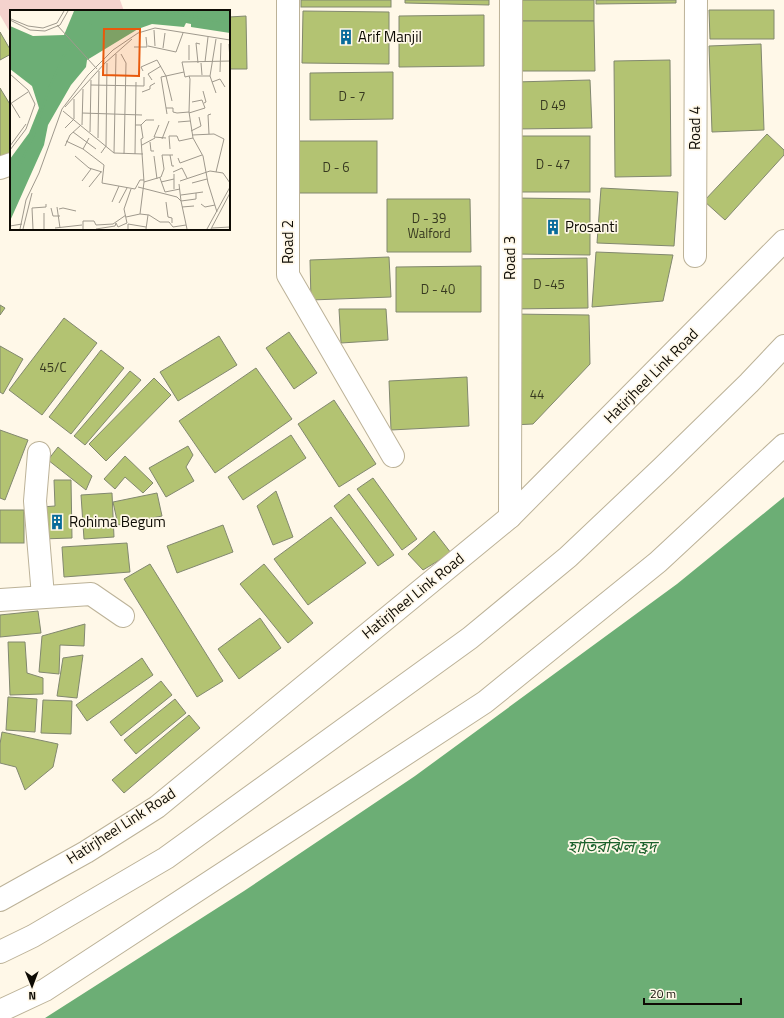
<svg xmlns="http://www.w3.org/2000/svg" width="784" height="1018" font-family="'Titillium Web','Noto Sans Bengali',sans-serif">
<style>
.green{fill:#f4d2cd}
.water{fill:#6cae75}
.building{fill:#b3c372;stroke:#82886f}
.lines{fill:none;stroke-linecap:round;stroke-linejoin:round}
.pedestrian-casing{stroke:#bcb298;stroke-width:24}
.minor-casing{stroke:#bcb298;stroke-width:24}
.secondary-casing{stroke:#bcb298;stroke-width:24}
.pedestrian{stroke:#fff;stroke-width:22}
.minor{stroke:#fff;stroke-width:22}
.secondary{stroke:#fff;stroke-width:22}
.labels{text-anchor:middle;stroke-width:3.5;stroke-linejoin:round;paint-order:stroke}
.number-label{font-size:13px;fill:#373920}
.poi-label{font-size:15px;fill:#0e0b04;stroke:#fff8e8;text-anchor:start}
.street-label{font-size:15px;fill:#0e0b04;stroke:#fff8e8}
.water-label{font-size:16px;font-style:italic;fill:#1b612c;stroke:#fff8e8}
.inset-river{fill:none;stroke:#6cae75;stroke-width:2}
.inset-road{fill:none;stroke:#9f998d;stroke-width:1}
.view{fill:#e8590c;fill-opacity:0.15;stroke:#e8590c;stroke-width:2}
.inset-edge{fill:none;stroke:#0e0b04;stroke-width:2}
</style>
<rect width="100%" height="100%" fill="#fff8e8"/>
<path class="green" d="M 0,0 L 120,0 L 124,11 L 11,11 L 11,34 L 0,15 Z"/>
<path class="water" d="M 784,497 L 784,1018 L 45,1018 L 244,891 L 415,776 L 677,584 Z"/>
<g class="building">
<rect x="301" y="0" width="90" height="7"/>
<path d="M 405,0 L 489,0 L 489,5 L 405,3 Z"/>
<path d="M 517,0 L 594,0 L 594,21 L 518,21 Z"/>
<path d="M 596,0 L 676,0 L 676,3 L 596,4 Z"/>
<path d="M 709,10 L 774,10 L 774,39 L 710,39 Z"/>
<path d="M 303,11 L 389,12 L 389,64 L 302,63 Z"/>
<path d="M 484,15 L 484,66 L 399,67 L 399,16 Z"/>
<path d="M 246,16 L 247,69 L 229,69 L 229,17 Z"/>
<path d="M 518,21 L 594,21 L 595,71 L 518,71 Z"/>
<path d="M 0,32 L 11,51 L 11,54 L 0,60 Z"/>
<path d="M 761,44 L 764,130 L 712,132 L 709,46 Z"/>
<path d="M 670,60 L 671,176 L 615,177 L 614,61 Z"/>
<path d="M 393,72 L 393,119 L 310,120 L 310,73 Z"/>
<path d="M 590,80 L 592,128 L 516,129 L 515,82 Z"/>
<path d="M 0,88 L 11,106 L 11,152 L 0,158 Z"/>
<path d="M 767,134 L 784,150 L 784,155 L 725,220 L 704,201 Z"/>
<rect x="516" y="136" width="74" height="56"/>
<rect x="296" y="141" width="81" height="52"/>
<path d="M 601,188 L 678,192 L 674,246 L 597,243 Z"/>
<path d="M 515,198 L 590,199 L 590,255 L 515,254 Z"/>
<path d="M 387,199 L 470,199 L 471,252 L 387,252 Z"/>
<path d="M 596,252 L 673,255 L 663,301 L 592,307 Z"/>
<path d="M 389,257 L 391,297 L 311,300 L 310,260 Z"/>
<path d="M 587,258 L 588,308 L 511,309 L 511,259 Z"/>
<path d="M 481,266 L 481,312 L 396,312 L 396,267 Z"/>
<path d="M 0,305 L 5,308 L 0,315 Z"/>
<path d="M 339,309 L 386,309 L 388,340 L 341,343 Z"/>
<path d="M 512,314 L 589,315 L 590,364 L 533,424 L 512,425 Z"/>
<path d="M 64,318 L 97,343 L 42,415 L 9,390 Z"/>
<path d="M 289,332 L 317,373 L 294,389 L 266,348 Z"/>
<path d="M 219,336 L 237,365 L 178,401 L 160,372 Z"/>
<path d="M 0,346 L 23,359 L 3,394 L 0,392 Z"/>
<path d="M 101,350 L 124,368 L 71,434 L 49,417 Z"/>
<path d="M 256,368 L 292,419 L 215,473 L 179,421 Z"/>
<path d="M 130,371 L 141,380 L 85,445 L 74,436 Z"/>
<path d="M 467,377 L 469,426 L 391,430 L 389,381 Z"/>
<path d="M 154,378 L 171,395 L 106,461 L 89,444 Z"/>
<path d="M 334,400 L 376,464 L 339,487 L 298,424 Z"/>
<path d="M 0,430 L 28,440 L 5,500 L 0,498 Z"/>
<path d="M 291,435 L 306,458 L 243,500 L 228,477 Z"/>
<path d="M 188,446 L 193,455 L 186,467 L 194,481 L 166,497 L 149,468 Z"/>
<path d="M 58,447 L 92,476 L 86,490 L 48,460 Z"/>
<path d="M 125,456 L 153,483 L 143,493 L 125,477 L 115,489 L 104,479 Z"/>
<path d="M 373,478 L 417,539 L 402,550 L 357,489 Z"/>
<path d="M 54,480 L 71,480 L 72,538 L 41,539 L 41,507 L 55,506 Z"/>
<path d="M 276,491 L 293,537 L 273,545 L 257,506 Z"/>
<path d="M 112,493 L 114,537 L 84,539 L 81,495 Z"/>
<path d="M 157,493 L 162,516 L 118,525 L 113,502 Z"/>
<path d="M 349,494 L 394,555 L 378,566 L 334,506 Z"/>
<rect x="0" y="510" width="24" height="33"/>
<path d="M 331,517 L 366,563 L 308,605 L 274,559 Z"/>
<path d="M 223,525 L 233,552 L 177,573 L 167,546 Z"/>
<path d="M 434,531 L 451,553 L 423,570 L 408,554 Z"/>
<path d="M 127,543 L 130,572 L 64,577 L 62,547 Z"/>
<path d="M 150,564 L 223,681 L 197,697 L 124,579 Z"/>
<path d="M 264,564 L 313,623 L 288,643 L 240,584 Z"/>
<path d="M 38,611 L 41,633 L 0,637 L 0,615 Z"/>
<path d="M 260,618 L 281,648 L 239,679 L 218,649 Z"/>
<path d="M 85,624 L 84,646 L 60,645 L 59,674 L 39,672 L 42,636 Z"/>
<path d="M 8,642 L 25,642 L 27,673 L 43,678 L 43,694 L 10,695 Z"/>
<path d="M 83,655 L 77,698 L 57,696 L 63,658 Z"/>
<path d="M 142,658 L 153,675 L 87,721 L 76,705 Z"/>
<path d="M 161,681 L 172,695 L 121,736 L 110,722 Z"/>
<path d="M 8,697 L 37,699 L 35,732 L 6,730 Z"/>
<path d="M 175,699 L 186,713 L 136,754 L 124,740 Z"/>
<path d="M 43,700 L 72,701 L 71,734 L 41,733 Z"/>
<path d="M 189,715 L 200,728 L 124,793 L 112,780 Z"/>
<path d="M 2,732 L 58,744 L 53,767 L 25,790 L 16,767 L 0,763 L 0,744 Z"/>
</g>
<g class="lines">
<defs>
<path id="pedestrian" d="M 0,1011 L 45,990 L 485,702 L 658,562 L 784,445"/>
<g id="minor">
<path d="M 288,0 L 288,275 L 393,456"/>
<path d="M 0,168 L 11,164"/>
<path d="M 695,256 L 696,0"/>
<path d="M 39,453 L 35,501 L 43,596"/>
<path d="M 510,517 L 511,0"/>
<path d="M 0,600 L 91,594 L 123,616"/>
</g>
<g id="secondary">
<path d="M 0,900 L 86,852 L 157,807 L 510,517 L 784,241"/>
<path d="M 0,952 L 33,936 L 166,858 L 470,638 L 568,557 L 662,468 L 749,383 L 784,346"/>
</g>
</defs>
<use href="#pedestrian" class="pedestrian-casing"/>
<use href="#minor" class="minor-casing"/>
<use href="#secondary" class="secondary-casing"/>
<use href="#pedestrian" class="pedestrian"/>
<use href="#minor" class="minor"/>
<use href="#secondary" class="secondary"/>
</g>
<defs>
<symbol id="building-bare" viewBox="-9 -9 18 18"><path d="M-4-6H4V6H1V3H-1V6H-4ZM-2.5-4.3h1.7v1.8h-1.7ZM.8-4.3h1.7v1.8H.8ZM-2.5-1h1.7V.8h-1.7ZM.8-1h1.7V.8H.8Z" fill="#086b9a" stroke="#fff8e8" stroke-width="2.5" paint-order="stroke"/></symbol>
</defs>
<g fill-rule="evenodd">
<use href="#building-bare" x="335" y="26" width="22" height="22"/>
<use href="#building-bare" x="542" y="216" width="22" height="22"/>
<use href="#building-bare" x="46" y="511" width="22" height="22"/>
</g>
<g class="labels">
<g class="number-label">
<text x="352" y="101">D - 7</text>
<text x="553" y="110">D 49</text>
<text x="553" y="169">D - 47</text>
<text x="336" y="172">D - 6</text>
<text x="429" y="223">D - 39<tspan x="429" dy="15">Walford</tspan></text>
<text x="549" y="289">D -45</text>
<text x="438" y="294">D - 40</text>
<text x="53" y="372">45/C</text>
<text x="537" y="399">44</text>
</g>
<g class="poi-label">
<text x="358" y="42">Arif Manjil</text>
<text x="565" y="232">Prosanti</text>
<text x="69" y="527">Rohima Begum</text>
</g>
<g class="street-label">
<text transform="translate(695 128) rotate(-90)" y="5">Road 4</text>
<text transform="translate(288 242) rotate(-90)" y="5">Road 2</text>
<text transform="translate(510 258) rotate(-90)" y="5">Road 3</text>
<text transform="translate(651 376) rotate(-45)" y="5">Hatirjheel Link Road</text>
<text transform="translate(413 596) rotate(-39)" y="5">Hatirjheel Link Road</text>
<text transform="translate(121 826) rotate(-33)" y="5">Hatirjheel Link Road</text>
</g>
<g class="water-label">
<text x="612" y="852">হাতিরঝিল হ্রদ</text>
</g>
</g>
<g transform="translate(10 10)">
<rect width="220" height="220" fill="#fff8e8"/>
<path d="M 64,1 L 220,1 L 220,23 L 181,17 L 181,14 L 176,13 L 174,17 L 142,14 L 128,19 L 77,50 L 76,57 L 61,75 L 38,115 L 34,135 L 0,211 L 0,149 L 19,123 L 29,98 L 22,76 L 0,59 L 0,16 L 23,26 L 54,25 Z" fill="#6cae75"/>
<path class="inset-river" d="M 151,1 L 220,13M 65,33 L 91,1M 0,175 L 23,127 L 40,76 L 54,45 L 63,35"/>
<path class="inset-road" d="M 1,9 L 18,16 L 33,18 L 47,13 L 54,1M 0,10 L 20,20 L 35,21 L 50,15 L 58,1M 47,15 L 87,59M 144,20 L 145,36M 219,34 L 220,51M 138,36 L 166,42 L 173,23M 124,37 L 137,37 L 136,27M 153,38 L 155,23M 111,44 L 116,53 L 114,144M 179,50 L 179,35M 195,52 L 198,27M 188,53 L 186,33 L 190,34M 191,53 L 192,65M 133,61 L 131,57 L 147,50 L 156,66 L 174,62M 210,62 L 211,33M 0,64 L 18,80 L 25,94 L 16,119 L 0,140M 156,66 L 151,67 L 157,104M 156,66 L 162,91M 179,66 L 200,66 L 206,83M 200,66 L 206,29M 142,70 L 138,64 L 151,56M 202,72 L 210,69 L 215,77M 81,75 L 134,76 L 134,67M 193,81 L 196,92 L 194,93M 132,82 L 140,79 L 140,76 L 145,73M 1,93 L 10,108M 0,94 L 18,82M 55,97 L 95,53 L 122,29M 156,98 L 163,98 L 163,102 L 167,103 L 179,102M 53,101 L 104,143 L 133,144M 72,103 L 132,105M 179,103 L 195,98 L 192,90 L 182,92M 168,112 L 180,111M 72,115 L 73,79M 125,115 L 131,115 L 133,128 L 131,129 L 134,172 L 130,204M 131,115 L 136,110 L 144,110M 149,115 L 144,127 L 156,128M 55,118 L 64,109 L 64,89M 181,121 L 191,116 L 189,107M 63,122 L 86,139M 80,122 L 81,70M 199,124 L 198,105 L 201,104M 182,125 L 204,124 L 214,129 L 206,162M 88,128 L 89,61M 152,129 L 159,111M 56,131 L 73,139 L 94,155 L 92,173 L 125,179 L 130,170 L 134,170M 140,132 L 141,141 L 144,141M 132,135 L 145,128M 0,136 L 16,114M 55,136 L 60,125 L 71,115M 73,139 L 79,128M 160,139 L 159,126 L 167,126 L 169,131 L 183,128M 91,143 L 96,136 L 97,53M 104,143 L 106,44M 125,144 L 126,72M 160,145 L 162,156 L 164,156M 65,146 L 79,158 L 92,162M 144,146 L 147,169M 168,148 L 170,153 L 192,145M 163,162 L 172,158 L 177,168M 150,168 L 155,182 L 170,179M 72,171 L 81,159M 170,171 L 200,161 L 213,163 L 220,173M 134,172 L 151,167 L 154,159 L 152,145 L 163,145M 151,172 L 164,169M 182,173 L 197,169M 169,174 L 171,191M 79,177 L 91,162M 128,177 L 167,187 L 171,191 L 177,219M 164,179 L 164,164M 171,185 L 193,182M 171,191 L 186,189 L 186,183M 102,192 L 109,176M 156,192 L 158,207 L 162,208 L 162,213M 109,193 L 117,178M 191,194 L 195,197 L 205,195M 47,197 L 50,218M 172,197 L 184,196M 41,198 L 43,206 L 50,206M 49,199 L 53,198 L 66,201M 207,202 L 198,173 L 193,146 L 183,128 L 179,102 L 180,69 L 179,66 L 175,67 L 172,52 L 220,51M 34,203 L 34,219M 116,207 L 130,204 L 139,205 L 150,212 L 159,212 L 163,217 L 176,215M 86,215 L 103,214 L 116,205M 0,216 L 12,214M 45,218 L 72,215M 202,218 L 220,217M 10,219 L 16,190 L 29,163 L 52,99 L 78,65 L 103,40 L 128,23 L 145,18 L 220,30M 13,219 L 22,183M 23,219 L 22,198 L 36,197 L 36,194M 73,219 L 73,211 L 84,211 L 86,215M 86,219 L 105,216 L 106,213 L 108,217 L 117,213 L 114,199 L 121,179M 118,219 L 118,214 L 136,217M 136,219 L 138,205M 197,219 L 220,177M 201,219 L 220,183"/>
<path class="view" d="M 94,19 L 130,19 L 129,66 L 93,65 Z"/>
<rect width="220" height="220" class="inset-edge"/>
</g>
<g transform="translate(32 986) rotate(179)" stroke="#fff8e8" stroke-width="3" paint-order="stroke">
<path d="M0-3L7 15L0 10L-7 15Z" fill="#0e0b04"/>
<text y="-6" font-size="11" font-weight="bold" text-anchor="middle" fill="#0e0b04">N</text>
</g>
<path d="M644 998v6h97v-6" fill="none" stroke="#0e0b04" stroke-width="2"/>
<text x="650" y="998" font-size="12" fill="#0e0b04" stroke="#fff8e8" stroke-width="3" paint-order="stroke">20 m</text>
</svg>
